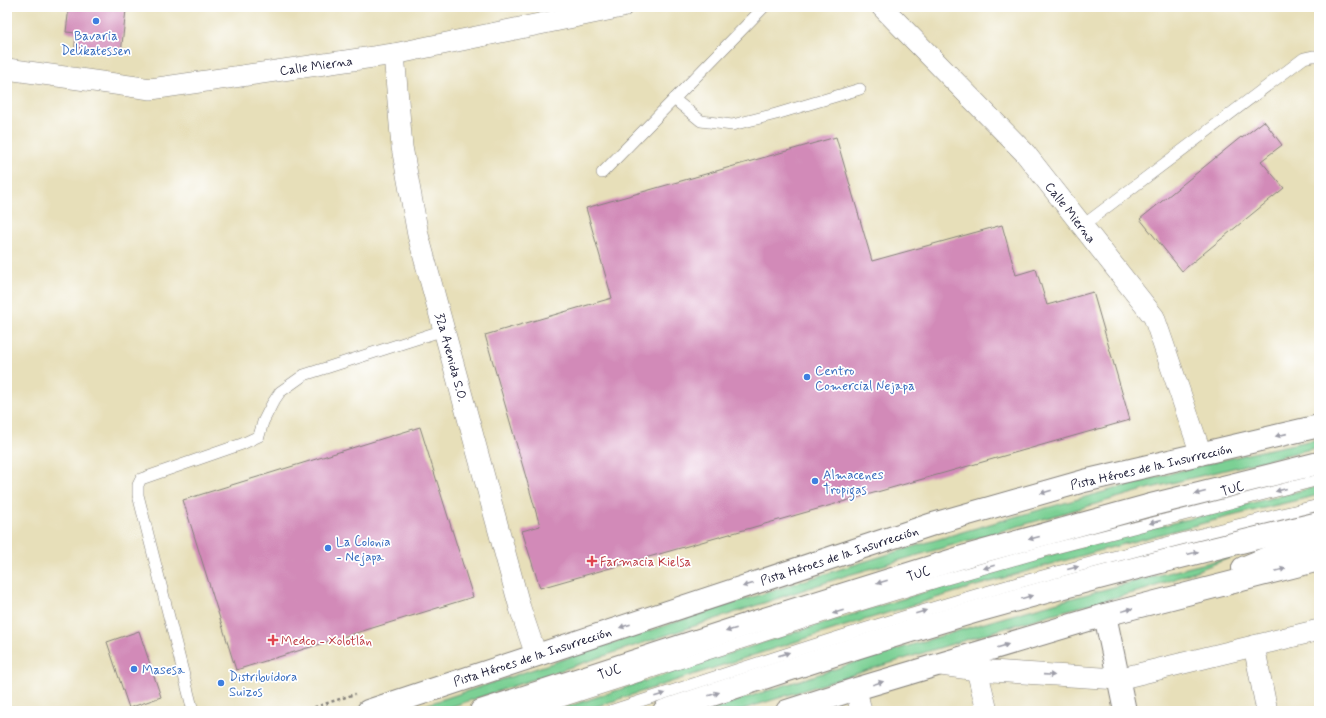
<svg xmlns="http://www.w3.org/2000/svg" width="1326" height="718" font-family="Mynerve,sans-serif">
<style>
.green{fill:#7bd094;stroke:#4e7968}
.building{fill:#d28ab8}
.lines{fill:none;stroke-linecap:round;stroke-linejoin:round}
.lane-casing{stroke:#84807a;stroke-width:12}
.street-casing{stroke:#84807a;stroke-width:22}
.secondary-casing{stroke:#84807a;stroke-width:24}
.primary-casing{stroke:#84807a;stroke-width:24}
.path{stroke:#84807a;stroke-width:2.5;stroke-dasharray:3 3;stroke-linecap:butt}
.lane{stroke:#fff;stroke-width:11}
.street{stroke:#fff;stroke-width:21}
.secondary{stroke:#fff;stroke-width:22}
.primary{stroke:#fff;stroke-width:22}
.oneway{fill:#9c9ca7}
.shop-dot{fill:#3f7fe0;stroke:#fff;stroke-width:1.5}
.health-dot{fill:#e0444e;stroke:#fff;stroke-width:1.5}
.labels{text-anchor:middle;stroke-width:3.5;stroke-linejoin:round;paint-order:stroke}
.shop-label{font-size:13px;fill:#366cbe;stroke:#fff;text-anchor:start}
.street-label{font-size:13px;fill:#22223b;stroke:#fff}
.health-label{font-size:13px;fill:#be3a42;stroke:#fff;text-anchor:start}
</style>
<rect width="100%" height="100%" fill="#fff"/>
<filter id="ink" filterUnits="userSpaceOnUse"><feTurbulence type="fractalNoise" baseFrequency=".025" numOctaves="2"/><feDisplacementMap in="SourceGraphic" scale="8" xChannelSelector="R" yChannelSelector="G"/><feConvolveMatrix kernelMatrix="1 2 1 2 8 2 1 2 1" color-interpolation-filters="sRGB"/></filter>
<filter id="wash" filterUnits="userSpaceOnUse"><feTurbulence type="fractalNoise" baseFrequency=".012" numOctaves="4" result="noise"/><feDisplacementMap in="SourceGraphic" scale="16" xChannelSelector="R" yChannelSelector="G"/><feGaussianBlur stdDeviation="0.9" result="paint"/><feColorMatrix in="noise" values="0 0 0 0 0 0 0 0 0 0 0 0 0 0 0 0 0 1.4 0 .05"/><feComposite in="paint" operator="in"/></filter>
<g filter="url(#wash)">
<rect width="100%" height="100%" fill="#e7dfb9"/>
<g class="green">
<path d="M 1319,439 L 1319,447 L 1151,488 L 845,576 L 438,711 L 407,711 C 621,641 833,567 1050,507 C 1139,482 1228,456 1319,439 Z"/>
<path d="M 1319,486 L 1319,495 C 1246,512 1174,530 1102,550 C 927,598 755,654 583,711 L 554,711 L 808,628 L 1003,568 L 1094,543 Z"/>
<path d="M 1235,556 L 1148,589 L 1052,614 L 929,651 L 737,711 L 706,711 C 824,672 942,634 1062,601 C 1120,585 1177,570 1235,556 Z"/>
</g>
<g id="blocks">
<g class="building">
<path d="M 69,7 L 99,7 L 126,10 L 121,53 L 75,47 L 76,33 L 66,32 Z"/>
<path d="M 1264,121 L 1282,145 L 1261,161 L 1284,188 L 1182,271 L 1140,219 L 1241,137 L 1242,138 Z"/>
<path d="M 836,137 L 872,261 L 1002,225 L 1016,275 L 1036,269 L 1047,305 L 1093,292 L 1130,420 L 540,588 L 522,531 L 540,526 L 485,335 L 612,298 L 586,208 Z"/>
<path d="M 420,427 L 473,597 L 236,670 L 183,500 Z"/>
<path d="M 139,631 L 161,697 L 129,708 L 107,642 Z"/>
</g>
</g>
</g>
<g filter="url(#ink)">
<use href="#blocks" fill-opacity="0" stroke="#84807a" stroke-width="1"/>
<g class="lines">
<defs>
<g id="lane">
<path d="M 674,99 L 701,121 L 732,125 L 776,114 L 860,89"/>
<path d="M 602,173 L 764,7"/>
<path d="M 1082,226 L 1304,58 L 1313,56 L 1319,56"/>
<path d="M 193,711 L 138,495 L 138,485 L 141,479 L 242,444 L 259,436 L 263,422 L 272,404 L 280,392 L 304,375 L 444,330"/>
<path d="M 531,711 L 847,609 L 943,580 L 1052,549 L 1319,480"/>
<path d="M 610,711 C 745,667 880,622 1017,583 C 1117,555 1218,529 1319,505"/>
</g>
<g id="street">
<path d="M 882,7 L 1025,153 L 1154,317 L 1201,454"/>
<path d="M 394,54 L 402,147 L 418,235 L 520,608 L 536,655"/>
<path d="M 7,69 L 151,89 L 394,54 L 622,7"/>
<path d="M 1254,646 L 1267,711"/>
<path d="M 941,665 L 977,670 L 1118,679 L 1319,630"/>
<path d="M 977,670 L 987,711"/>
<path d="M 856,689 L 861,711"/>
</g>
<g id="secondary">
<path d="M 1243,568 L 1319,536"/>
<path d="M 1105,615 L 1125,711"/>
<path d="M 368,711 L 933,524 L 1084,481 L 1319,426"/>
<path d="M 787,711 L 856,689 L 1105,615 L 1319,560"/>
</g>
<g id="primary">
<path d="M 481,711 L 758,621 L 966,556 L 1147,506 L 1319,463"/>
<path d="M 664,711 C 769,676 874,641 981,610 C 1093,578 1206,550 1319,523"/>
</g>
</defs>
<use href="#lane" class="lane-casing"/>
<use href="#street" class="street-casing"/>
<use href="#secondary" class="secondary-casing"/>
<use href="#primary" class="primary-casing"/>
<path class="path" d="M 303,711 L 355,694"/>
<use href="#lane" class="lane"/>
<use href="#street" class="street"/>
<use href="#secondary" class="secondary"/>
<use href="#primary" class="primary"/>
</g>
<defs><path id="oneway-solid" d="M-6-.8H1V-3.2L6.5 0L1 3.2V.8H-6Z"/></defs>
<g class="oneway">
<use href="#oneway-solid" transform="translate(1281 435) rotate(167)"/>
<use href="#oneway-solid" transform="translate(1281 490) rotate(165)"/>
<use href="#oneway-solid" transform="translate(1046 492) rotate(164)"/>
<use href="#oneway-solid" transform="translate(1200 493) rotate(166)"/>
<use href="#oneway-solid" transform="translate(1155 522) rotate(165)"/>
<use href="#oneway-solid" transform="translate(1034 538) rotate(165)"/>
<use href="#oneway-solid" transform="translate(1193 553) rotate(-14)"/>
<use href="#oneway-solid" transform="translate(989 567) rotate(164)"/>
<use href="#oneway-solid" transform="translate(1073 568) rotate(-15)"/>
<use href="#oneway-solid" transform="translate(1280 570) rotate(-15)"/>
<use href="#oneway-solid" transform="translate(882 582) rotate(163)"/>
<use href="#oneway-solid" transform="translate(748 585) rotate(162)"/>
<use href="#oneway-solid" transform="translate(1027 597) rotate(-16)"/>
<use href="#oneway-solid" transform="translate(1127 610) rotate(-15)"/>
<use href="#oneway-solid" transform="translate(838 612) rotate(162)"/>
<use href="#oneway-solid" transform="translate(921 612) rotate(-17)"/>
<use href="#oneway-solid" transform="translate(625 626) rotate(162)"/>
<use href="#oneway-solid" transform="translate(731 630) rotate(162)"/>
<use href="#oneway-solid" transform="translate(1003 646) rotate(-17)"/>
<use href="#oneway-solid" transform="translate(784 654) rotate(-18)"/>
<use href="#oneway-solid" transform="translate(1049 675) rotate(4)"/>
<use href="#oneway-solid" transform="translate(878 683) rotate(-16)"/>
<use href="#oneway-solid" transform="translate(714 694) rotate(-18)"/>
<use href="#oneway-solid" transform="translate(660 695) rotate(-18)"/>
</g>
</g>
<g class="shop-dot">
<circle cx="96" cy="21" r="4"/>
<circle cx="807" cy="377" r="4"/>
<circle cx="815" cy="481" r="4"/>
<circle cx="328" cy="548" r="4"/>
<circle cx="134" cy="669" r="4"/>
<circle cx="221" cy="683" r="4"/>
</g>
<g class="health-dot">
<path d="M590 555h4v4h4v4h-4v4h-4v-4h-4v-4h4z"/>
<path d="M271 634h4v4h4v4h-4v4h-4v-4h-4v-4h4z"/>
</g>
<g class="labels">
<g class="shop-label">
<text x="96" y="40" text-anchor="middle">Bavaria<tspan x="96" dy="15">Delikatessen</tspan></text>
<text x="815" y="375">Centro<tspan x="815" dy="15">Comercial Nejapa</tspan></text>
<text x="823" y="479">Almacenes<tspan x="823" dy="15">Tropigas</tspan></text>
<text x="336" y="546">La Colonia<tspan x="336" dy="15">- Nejapa</tspan></text>
<text x="142" y="674">Masesa</text>
<text x="229" y="681">Distribuidora<tspan x="229" dy="15">Suizos</tspan></text>
</g>
<g class="street-label">
<text transform="translate(316 65) rotate(-8)" y="5">Calle Mierna</text>
<text transform="translate(1071 212) rotate(52)" y="5">Calle Mierna</text>
<text transform="translate(452 357) rotate(75)" y="5">32a Avenida S.O.</text>
<text transform="translate(1151 466) rotate(-13)" y="5">Pista Héroes de la Insurrección</text>
<text transform="translate(1232 488) rotate(-15)" y="5">TUC</text>
<text transform="translate(839 555) rotate(-18)" y="5">Pista Héroes de la Insurrección</text>
<text transform="translate(918 573) rotate(-17)" y="5">TUC</text>
<text transform="translate(532 656) rotate(-18)" y="5">Pista Héroes de la Insurrección</text>
<text transform="translate(609 671) rotate(-18)" y="5">TUC</text>
</g>
<g class="health-label">
<text x="600" y="566">Farmacia Kielsa</text>
<text x="281" y="645">Medco - Xolotlán</text>
</g>
</g>
<rect width="1326" height="718" fill="none" stroke="#fff" stroke-width="24"/>
</svg>
